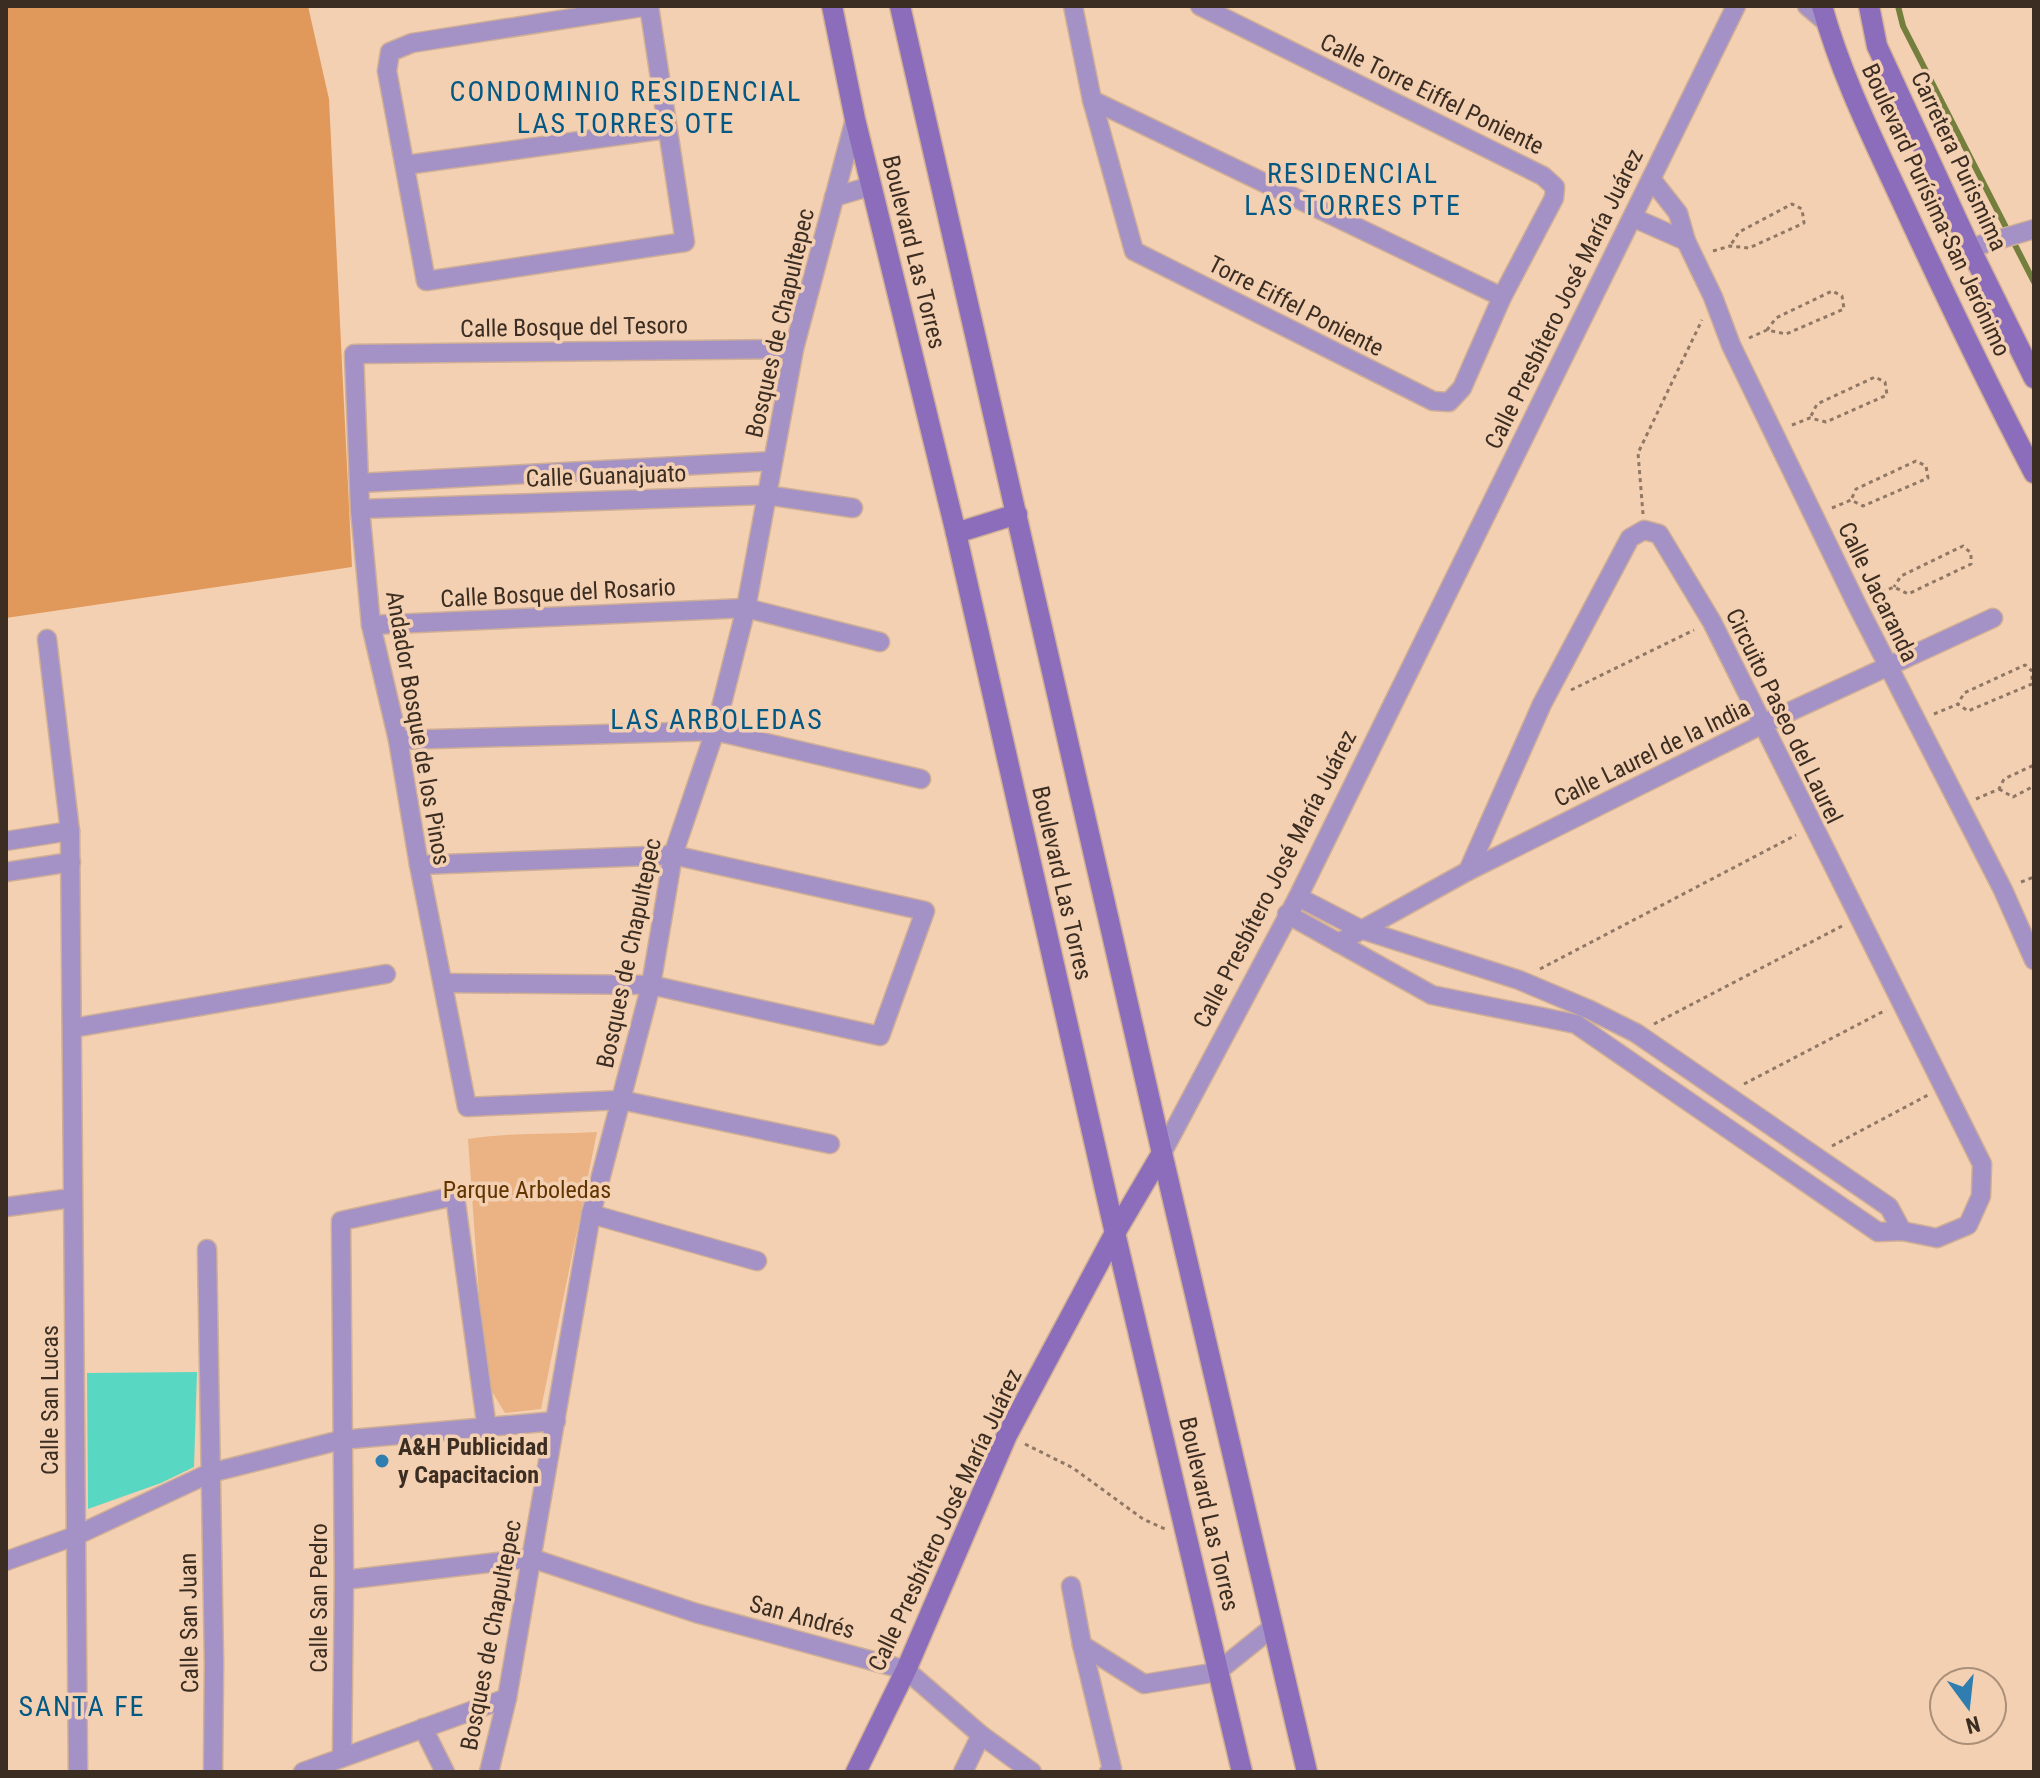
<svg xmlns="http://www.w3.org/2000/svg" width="2040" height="1778" font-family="'Roboto Condensed',sans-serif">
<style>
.green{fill:#ebb283}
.forest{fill:#e0995b}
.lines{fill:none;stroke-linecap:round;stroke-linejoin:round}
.stream{stroke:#747f3e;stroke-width:6}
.building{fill:#58d7c2}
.street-casing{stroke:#cfaf96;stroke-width:21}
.secondary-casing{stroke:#cfaf96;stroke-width:23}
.path{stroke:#907864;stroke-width:3;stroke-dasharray:4 4;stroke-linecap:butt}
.street{stroke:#a491c6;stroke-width:18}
.secondary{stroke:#8b6dbb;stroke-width:20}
.poi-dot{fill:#307eb0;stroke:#f4d0b3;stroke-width:3}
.labels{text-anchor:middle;stroke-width:7;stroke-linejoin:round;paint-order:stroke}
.street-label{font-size:24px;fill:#3b2d21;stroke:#f4d0b3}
.park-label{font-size:24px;fill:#623400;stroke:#f4d0b3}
.poi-label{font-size:24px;font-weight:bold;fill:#3b2d21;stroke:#f4d0b3;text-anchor:start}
.quarter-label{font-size:28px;letter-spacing:2px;fill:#045884;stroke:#f4d0b3}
</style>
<rect width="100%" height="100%" fill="#f4d0b3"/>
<path class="green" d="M 597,1132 L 541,1409 L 505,1413 L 485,1380 L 468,1139 C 510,1132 554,1135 597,1132 Z"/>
<path class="forest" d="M 6,6 L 308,6 L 329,99 L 352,567 L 6,618 Z"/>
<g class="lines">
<path class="stream" d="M 1898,6 L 1903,26 L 2034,282"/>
</g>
<path class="building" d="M 197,1372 L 194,1467 L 161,1483 L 88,1509 L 87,1373 Z"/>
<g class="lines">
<defs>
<g id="street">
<path d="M 649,6 L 685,242 L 426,281 L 387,71 L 390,52 L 412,43 L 649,6 L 650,6"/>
<path d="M 1073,6 L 1092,100 L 1134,251 L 1433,401 L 1449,402 L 1462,388 L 1502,297 L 1554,198 L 1555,187 L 1543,176 L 1200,6"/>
<path d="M 1807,6 L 1827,23"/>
<path d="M 1092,100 L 1502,297"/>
<path d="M 406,165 L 666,129"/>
<path d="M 1652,180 L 1678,213 L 1686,241 L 1713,297 L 1731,345 L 1856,603 L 2003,890 L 2034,960"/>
<path d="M 834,197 L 871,186"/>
<path d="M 1634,218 L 1686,241"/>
<path d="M 1970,248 L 2034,229"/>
<path d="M 794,349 L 354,354 L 360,509 L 371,625 L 398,740 L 419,865 L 467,1107 L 621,1100 L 830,1144"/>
<path d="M 359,483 L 773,461"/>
<path d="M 360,509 L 766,495 L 853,508"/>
<path d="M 371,625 L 746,608 L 880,642"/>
<path d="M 47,639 L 70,831 L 78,1772"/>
<path d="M 398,740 L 715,731 L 921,779"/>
<path d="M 6,841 L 70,831"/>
<path d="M 419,865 L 673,855 L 925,911 L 880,1036 L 651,985 L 444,983"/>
<path d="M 6,872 L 71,862"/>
<path d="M 1298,897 L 1360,929 L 1519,980 L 1590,1010 L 1636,1033 L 1889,1207 L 1902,1231"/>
<path d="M 1287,914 L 1432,995 L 1576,1024 L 1878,1232 L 1902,1231 L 1937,1238 L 1968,1225 L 1981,1196 L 1982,1164 L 1712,622 L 1659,534 L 1644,530 L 1630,538 L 1542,704 L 1468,871"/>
<path d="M 1338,943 L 1468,871 L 1763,724 L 1993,618"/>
<path d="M 73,1028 L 386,974"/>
<path d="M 1162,1153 L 1298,897 L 1736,6"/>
<path d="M 6,1207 L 72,1198"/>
<path d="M 591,1214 L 757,1261"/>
<path d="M 207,1249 L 214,1663 L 213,1772"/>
<path d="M 6,1561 L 75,1536 L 210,1473 L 341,1440 L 556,1421"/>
<path d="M 344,1580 L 531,1558 L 696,1613 L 906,1670 L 981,1735 L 1032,1772"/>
<path d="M 1071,1586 L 1082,1645 L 1112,1769 L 1109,1772"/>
<path d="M 1082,1645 L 1144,1684 L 1217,1672 L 1273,1627"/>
<path d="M 423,1728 L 445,1772"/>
<path d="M 342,1756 L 344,1580 L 341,1221 L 455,1196 L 487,1429"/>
<path d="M 303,1772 L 507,1698"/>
<path d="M 489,1772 L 507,1698 L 591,1214 L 651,985 L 673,855 L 715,731 L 746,608 L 794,349 L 855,119"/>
<path d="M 963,1772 L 981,1735"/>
</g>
<g id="secondary">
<path d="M 832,6 L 855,119 L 956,533 L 1115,1233 L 1242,1772"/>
<path d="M 900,6 L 1162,1153 L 1307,1772"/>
<path d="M 1822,6 C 1841,75 1873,139 1903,204 C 1945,295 1988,385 2034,473"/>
<path d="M 1869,6 L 1877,46 L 1970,248 L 2034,378"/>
<path d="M 956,533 L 1017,514"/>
<path d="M 856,1772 L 906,1670 L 1007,1435 L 1115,1233 L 1162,1153"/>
</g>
</defs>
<use href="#street" class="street-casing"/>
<use href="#secondary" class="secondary-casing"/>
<g class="path">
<path d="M 1713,251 L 1730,246 L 1749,248 L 1804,223 L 1802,209 L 1792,204 L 1739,232 L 1730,246"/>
<path d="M 1749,338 L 1767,330 L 1786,334 L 1844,309 L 1842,296 L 1832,291 L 1776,318 L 1767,330"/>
<path d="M 1792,425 L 1810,418 L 1826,422 L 1887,395 L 1885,382 L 1875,377 L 1817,404 L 1810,418"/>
<path d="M 1832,508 L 1851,500 L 1863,506 L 1928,478 L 1926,466 L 1916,461 L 1856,489 L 1851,500"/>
<path d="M 1643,514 L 1638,453 L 1702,320"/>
<path d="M 1874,595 L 1894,587 L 1908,594 L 1971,564 L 1971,553 L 1963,546 L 1901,576 L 1894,587"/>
<path d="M 1571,690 L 1694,630"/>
<path d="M 1934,714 L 1958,704 L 1968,711 L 2032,684 L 2032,671 L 2025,665 L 1964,693 L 1958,704"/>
<path d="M 1999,789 L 2013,797 L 2034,786"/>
<path d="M 1976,799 L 1999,789 L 2004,779 L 2034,765"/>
<path d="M 2021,882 L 2034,877"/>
<path d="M 1540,969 L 1796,835"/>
<path d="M 1654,1024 L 1842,926"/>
<path d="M 1744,1084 L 1886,1010"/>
<path d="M 1832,1146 L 1928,1095"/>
<path d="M 1025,1444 L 1073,1468 L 1143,1519 L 1165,1529"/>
</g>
<use href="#street" class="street"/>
<use href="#secondary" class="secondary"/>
</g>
<circle class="poi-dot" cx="382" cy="1461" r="8"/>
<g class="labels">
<g class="street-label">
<text transform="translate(1432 94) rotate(26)" y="8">Calle Torre Eiffel Poniente</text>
<text transform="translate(1959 161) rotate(65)" y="8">Carretera Purismima</text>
<text transform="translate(1936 210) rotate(65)" y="8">Boulevard Purísima-San Jerónimo</text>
<text transform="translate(914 252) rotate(76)" y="8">Boulevard Las Torres</text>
<text transform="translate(1564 299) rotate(-64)" y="8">Calle Presbítero José María Juárez</text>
<text transform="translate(1296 306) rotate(27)" y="8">Torre Eiffel Poniente</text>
<text transform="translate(780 323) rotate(-77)" y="8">Bosques de Chapultepec</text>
<text transform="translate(574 327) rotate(-1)" y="8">Calle Bosque del Tesoro</text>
<text transform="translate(606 476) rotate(-2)" y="8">Calle Guanajuato</text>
<text transform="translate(1878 592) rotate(64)" y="8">Calle Jacaranda</text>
<text transform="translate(558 593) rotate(-3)" y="8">Calle Bosque del Rosario</text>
<text transform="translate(1784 716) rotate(64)" y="8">Circuito Paseo del Laurel</text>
<text transform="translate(418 728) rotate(80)" y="8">Andador Bosque de los Pinos</text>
<text transform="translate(1652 753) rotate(-26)" y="8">Calle Laurel de la India</text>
<text transform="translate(1275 879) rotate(-63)" y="8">Calle Presbítero José María Juárez</text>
<text transform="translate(1062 883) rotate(77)" y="8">Boulevard Las Torres</text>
<text transform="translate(629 953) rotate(-78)" y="8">Bosques de Chapultepec</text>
<text transform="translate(50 1400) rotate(-90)" y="8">Calle San Lucas</text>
<text transform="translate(1209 1514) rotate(77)" y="8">Boulevard Las Torres</text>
<text transform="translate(945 1520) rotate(-65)" y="8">Calle Presbítero José María Juárez</text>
<text transform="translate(319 1598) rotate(-90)" y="8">Calle San Pedro</text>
<text transform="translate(802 1617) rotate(15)" y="8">San Andrés</text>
<text transform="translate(189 1623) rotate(-91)" y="8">Calle San Juan</text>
<text transform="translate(491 1635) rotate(-79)" y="8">Bosques de Chapultepec</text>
</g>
<g class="park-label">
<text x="527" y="1198">Parque Arboledas</text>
</g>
<g class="poi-label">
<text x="398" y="1455">A&amp;H Publicidad<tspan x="398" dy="28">y Capacitacion</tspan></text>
</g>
<g class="quarter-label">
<text x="626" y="101">CONDOMINIO RESIDENCIAL<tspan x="626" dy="32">LAS TORRES OTE</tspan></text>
<text x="1353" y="183">RESIDENCIAL<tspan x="1353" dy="32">LAS TORRES PTE</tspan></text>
<text x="717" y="729">LAS ARBOLEDAS</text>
<text x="82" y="1716">SANTA FE</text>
</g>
</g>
<rect width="2040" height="1778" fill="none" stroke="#3b2d21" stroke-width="16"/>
<g transform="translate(1968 1706) rotate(165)"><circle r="38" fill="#f4d0b3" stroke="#aa8f79" stroke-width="2"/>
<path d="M0-6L14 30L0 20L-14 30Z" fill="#307eb0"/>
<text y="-12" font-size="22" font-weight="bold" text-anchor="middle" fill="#3b2d21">N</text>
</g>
</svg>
